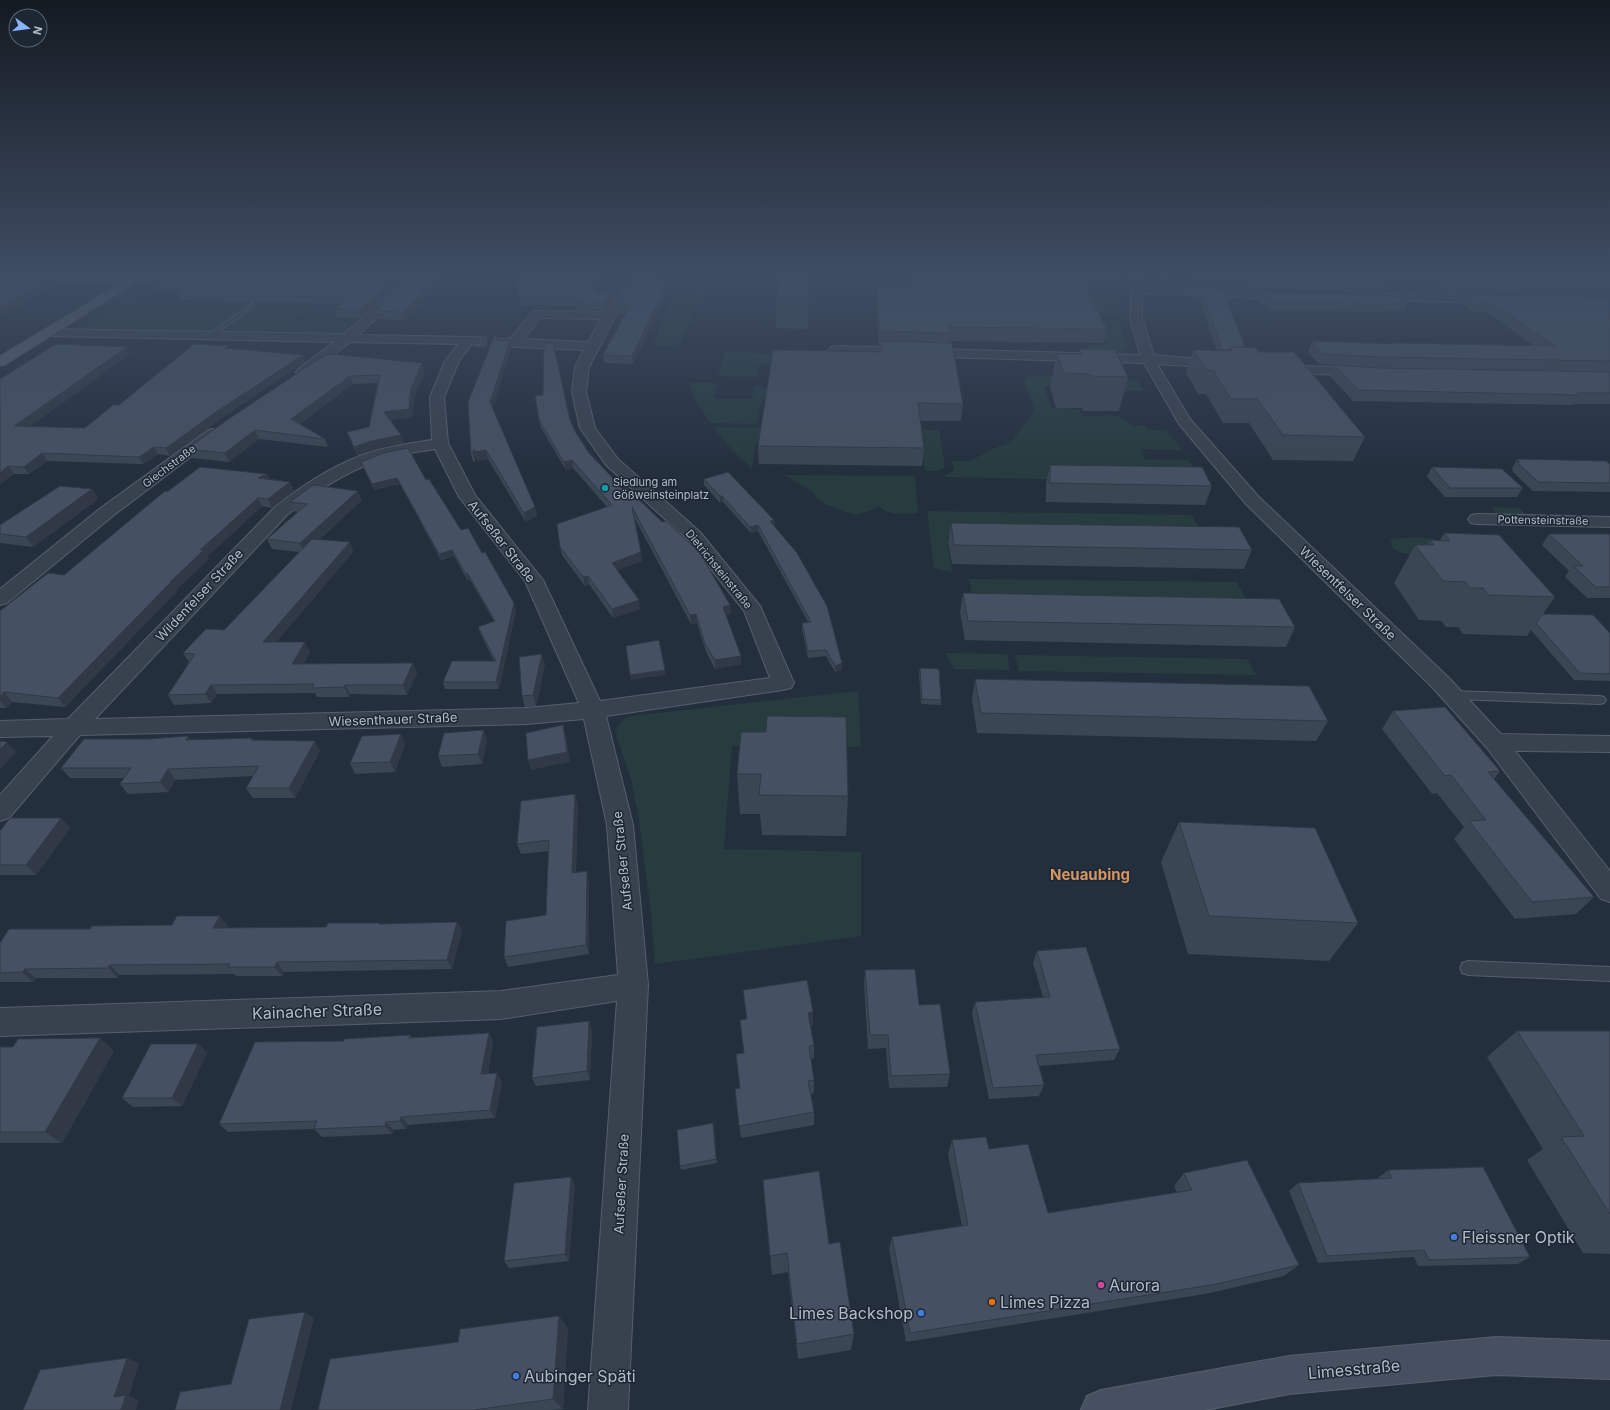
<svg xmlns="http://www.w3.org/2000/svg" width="1610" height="1410" font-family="Inter,sans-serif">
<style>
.green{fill:#263c3f}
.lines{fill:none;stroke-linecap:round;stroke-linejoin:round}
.street-tunnel{stroke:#3a4453;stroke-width:12;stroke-dasharray:12 6;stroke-linecap:butt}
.lane-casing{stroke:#565f6c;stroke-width:2}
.street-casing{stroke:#565f6c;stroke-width:2}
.secondary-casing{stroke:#565f6c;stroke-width:2}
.primary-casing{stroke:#414a57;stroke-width:2}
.lane{fill:#38414e;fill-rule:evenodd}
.street{fill:#38414e;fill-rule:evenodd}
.secondary{fill:#465061;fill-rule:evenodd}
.primary{fill:#56606e;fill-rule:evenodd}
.wall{fill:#3b4654}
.shaded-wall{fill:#303945}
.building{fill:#455162;stroke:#303945}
.culture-dot{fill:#0f9aa8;stroke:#1d2633;stroke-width:1.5}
.shop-dot{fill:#3f7fe0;stroke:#1d2633;stroke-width:1.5}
.hotel-dot{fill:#d1479c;stroke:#1d2633;stroke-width:1.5}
.food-dot{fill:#e8710a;stroke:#1d2633;stroke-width:1.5}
.labels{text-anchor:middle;stroke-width:3;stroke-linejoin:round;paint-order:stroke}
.far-street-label{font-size:11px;fill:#b4bcc9;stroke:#1d2633}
.far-poi-label{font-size:11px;fill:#b4bcc9;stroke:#1d2633;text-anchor:start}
.street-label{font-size:13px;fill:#b4bcc9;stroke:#1d2633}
.quarter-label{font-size:15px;font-weight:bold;fill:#d59563;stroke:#1d2633}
.near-street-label{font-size:16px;fill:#b4bcc9;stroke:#1d2633}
.near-poi-label{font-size:16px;fill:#b4bcc9;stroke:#1d2633;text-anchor:start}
</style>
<rect width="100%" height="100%" fill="#242f3e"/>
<g class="green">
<path d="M 716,274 L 729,274 L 719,278 L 706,295 L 701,297 L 701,301 C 693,308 690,315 689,325 L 685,329 L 681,343 L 674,346 L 654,345 C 654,339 658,336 659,330 L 656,328 L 663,321 L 670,304 L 679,299 L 686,299 Z"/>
<path d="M 907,274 L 1120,274 L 1118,289 L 1112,289 L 1104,276 Z"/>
<path d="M 1156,274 L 1164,274 L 1177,286 L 1219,287 L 1223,290 C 1204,289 1172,292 1155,281 Z"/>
<path d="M 1217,274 L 1248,274 L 1264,292 L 1231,290 Z"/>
<path d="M 1296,274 L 1371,274 L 1394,294 L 1317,293 Z"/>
<path d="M 1378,274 L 1423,274 L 1441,288 L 1466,288 L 1453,274 L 1483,296 L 1403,295 Z"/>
<path d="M 912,289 L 1117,292 L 1120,316 L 1094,316 Z"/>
<path d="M 122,301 L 311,307 L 293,322 L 352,323 L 340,334 L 79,328 Z"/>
<path d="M 939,317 L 1120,320 L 1126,349 L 1118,353 L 1090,352 L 1087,345 L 1109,345 L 1102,330 Z"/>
<path d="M 725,352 L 944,360 L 945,367 L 759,364 L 756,377 L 718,376 Z"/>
<path d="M 1069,371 L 1098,378 L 1138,381 L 1143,391 L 1118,391 L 1044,386 L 1052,408 L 1079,409 L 1082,416 C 1098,416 1122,411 1131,426 L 1146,426 L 1148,430 L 1166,430 L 1182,450 L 1141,449 L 1144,459 L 1188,460 L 1203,476 L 1177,482 L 943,477 L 954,470 L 952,461 L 970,461 L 997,447 L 1010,443 L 1034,412 L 1033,404 L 1024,382 L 1028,376 L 1046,377 Z"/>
<path d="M 689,383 L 717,383 L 714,399 L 752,399 L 754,387 L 934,389 L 936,404 L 762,400 L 757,424 L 711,423 L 695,400 Z"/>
<path d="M 713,427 L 939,430 L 945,467 L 939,471 L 925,471 L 922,446 L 755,444 L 752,469 L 732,450 Z"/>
<path d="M 784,475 L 915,476 L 918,513 C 905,514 888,516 879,506 L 869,511 L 856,515 L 845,512 L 827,505 L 817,499 L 813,492 Z"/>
<path d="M 1491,507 L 1519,508 L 1529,517 L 1499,517 Z"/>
<path d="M 927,511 L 1191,515 C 1198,527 1207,533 1218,541 L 947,536 L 952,572 L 934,568 Z"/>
<path d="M 1416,537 L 1434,539 L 1443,544 L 1437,557 L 1401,553 L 1392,547 L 1390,539 Z"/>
<path d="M 969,579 L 1237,582 L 1254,613 L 975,608 Z"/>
<path d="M 945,653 L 1007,654 L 1010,670 L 954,669 Z"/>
<path d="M 1015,655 L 1247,659 L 1256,675 L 1019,671 Z"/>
<path d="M 858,691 L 861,747 L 732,746 L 724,849 L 861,852 L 861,936 L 655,964 L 651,913 L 638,813 L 631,779 L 616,735 L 617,727 L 624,719 L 631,716 Z"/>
</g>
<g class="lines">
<path class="street-tunnel" d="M 475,341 L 497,342"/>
<defs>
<g id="lane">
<path d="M 252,303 L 254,304 L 254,306 L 213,336 L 209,336 L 209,334 Z"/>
<path d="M 1452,691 L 1600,696 L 1604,697 L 1606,700 L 1604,703 L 1600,704 L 1452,699 L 1448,698 L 1446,695 L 1448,692 Z"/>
<path d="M 1468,961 L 1610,967 L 1610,981 L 1468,975 L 1462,973 L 1460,968 L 1462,963 Z"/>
</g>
<g id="street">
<path d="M 406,274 L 417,274 L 393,304 L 358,335 L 475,337 L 480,338 L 481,341 L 480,344 L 471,345 L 459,361 L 444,397 L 448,443 L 475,495 L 543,580 L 600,701 L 770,678 L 744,611 L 688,540 L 606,465 L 580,428 L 572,392 L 575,367 L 584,350 L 514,347 L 499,345 L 498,342 L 499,339 L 511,338 L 533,311 L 606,312 L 624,289 L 643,274 L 654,274 L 653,276 L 632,293 L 615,317 L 589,367 L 586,392 L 595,428 L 618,459 L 700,532 L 760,606 L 794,683 L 791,688 L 783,690 L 606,716 L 633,825 L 648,985 L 628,1410 L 588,1410 L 617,1001 L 501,1019 L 0,1036 L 0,1008 L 501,991 L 618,975 L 607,825 L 584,719 L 526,724 L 80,735 L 9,818 L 0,821 L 0,795 L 53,736 L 0,737 L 0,721 L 68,719 L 275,507 C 304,484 338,462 374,451 C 393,446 413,443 432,440 L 430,397 L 445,361 L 458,344 L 350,342 L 308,375 L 298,375 L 296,372 L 298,369 L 334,342 L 49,336 L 45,335 L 43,332 L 45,329 L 344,334 L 384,299 ZM 540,318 L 601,319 L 588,342 L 524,339 ZM 435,449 L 459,497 L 525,581 L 579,703 L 526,708 L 95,719 L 287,515 C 316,491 350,469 386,458 C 402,453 419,452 435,449 Z"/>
<path d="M 1132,274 L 1142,274 L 1142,286 L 1295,294 L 1297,296 L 1295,298 L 1291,300 L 1142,293 L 1142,318 L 1154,355 L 1224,361 L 1226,364 L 1224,367 L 1219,368 L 1157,364 L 1190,419 L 1258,496 L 1449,678 L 1501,734 L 1610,736 L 1610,752 L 1515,751 L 1610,871 L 1610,902 L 1601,899 L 1487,748 L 1433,688 L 1246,504 L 1179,424 L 1144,363 L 836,354 L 831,353 L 829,350 L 831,347 L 836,346 L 1140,355 L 1130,318 Z"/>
<path d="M 1373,294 L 1495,295 L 1499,297 L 1501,299 L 1499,301 L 1495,303 L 1369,300 L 1367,298 L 1369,296 Z"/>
<path d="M 1279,365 L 1363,368 L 1368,369 L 1370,372 L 1368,375 L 1363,376 L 1274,372 L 1272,369 L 1274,366 Z"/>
<path d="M 212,429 L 217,431 L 220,434 L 217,437 L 114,515 L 7,603 L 0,605 L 0,589 L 102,507 L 207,431 Z"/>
<path d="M 1477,514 L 1610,517 L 1610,527 L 1477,524 L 1471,523 L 1468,519 L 1471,515 Z"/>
</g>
<path id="secondary" d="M 1496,1337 L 1610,1341 L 1610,1379 L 1496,1375 L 1289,1394 L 1206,1410 L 1081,1410 L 1087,1396 L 1101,1390 L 1289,1356 Z"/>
<path id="primary" d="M 136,274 L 149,274 L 5,365 L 0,366 L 0,356 Z"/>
</defs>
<use href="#lane" class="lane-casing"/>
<use href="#street" class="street-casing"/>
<use href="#secondary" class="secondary-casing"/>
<use href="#primary" class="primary-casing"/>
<use href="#lane" class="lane"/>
<use href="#street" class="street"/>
<use href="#secondary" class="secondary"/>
<use href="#primary" class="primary"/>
</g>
<g class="wall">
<path d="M 0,274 L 134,274 L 116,284 L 61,283 Z"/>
<path d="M 404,274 L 376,305 L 361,318 L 337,317 L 334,309 L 340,304 L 181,300 L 176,290 L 155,290 L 153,285 L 135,284 L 132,277 Z"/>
<path d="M 412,274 L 607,274 L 593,285 L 598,294 L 618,295 L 605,310 L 577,310 L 576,306 L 520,305 L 519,298 L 521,277 L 448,274 L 405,320 L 379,319 L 377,311 L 403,285 Z"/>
<path d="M 909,274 L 1109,274 L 1106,287 L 1085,286 L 1107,329 L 1104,343 L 950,341 L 963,404 L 961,421 L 920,421 L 924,448 L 922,466 L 759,464 L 758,446 L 880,352 L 880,346 L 879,346 L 876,302 L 877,288 L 912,288 Z"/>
<path d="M 1188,274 L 1221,274 L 1216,287 L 1195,287 L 1193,280 Z"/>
<path d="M 1238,274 L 1391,274 L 1384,292 L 1250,289 Z"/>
<path d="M 1423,274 L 1610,274 L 1610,296 L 1449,293 Z"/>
<path d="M 810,277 L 810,307 L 808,329 L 776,328 L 776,297 Z"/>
<path d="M 667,283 L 668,291 L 633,364 L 604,363 L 603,355 L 626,313 L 620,313 L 619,305 Z"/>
<path d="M 1201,289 L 1245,347 L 1258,352 L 1365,437 L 1353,461 L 1273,460 L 1249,423 L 1223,423 L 1206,394 L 1198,394 L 1186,373 L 1193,350 L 1217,351 L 1199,297 Z"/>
<path d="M 1261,292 L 1409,303 L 1405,311 L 1381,311 L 1380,312 L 1269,310 L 1267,307 L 1266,309 L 1259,300 Z"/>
<path d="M 1468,295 L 1610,297 L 1610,372 L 1375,368 L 1319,364 L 1308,352 L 1312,341 L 1392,344 L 1392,343 L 1534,346 L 1487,312 L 1473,312 L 1463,304 Z"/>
<path d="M 510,341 L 511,349 L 492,408 L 535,507 L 537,516 L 526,522 L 488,459 L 478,461 L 476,457 L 475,462 L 473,462 L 471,453 Z"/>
<path d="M 127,347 L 130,354 L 29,427 L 85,428 L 119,405 L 230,349 L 306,361 L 219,420 L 170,456 L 158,454 L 143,464 L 47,461 L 29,474 L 14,474 L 0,484 L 0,379 Z"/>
<path d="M 1080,349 L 1128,377 L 1119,411 L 1083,411 L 1082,408 L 1056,408 L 1050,387 L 1057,354 L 1079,354 Z"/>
<path d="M 325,355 L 422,363 L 425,371 L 414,398 L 412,417 L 390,420 L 404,443 L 374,450 L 357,455 L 347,432 L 369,427 L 378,383 L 353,384 L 300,424 L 325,439 L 328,447 L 259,439 L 229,462 L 192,458 L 187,449 Z"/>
<path d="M 1334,365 L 1380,368 L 1610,372 L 1610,404 L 1573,404 L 1572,405 L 1353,401 L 1330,376 Z"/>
<path d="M 539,420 L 570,420 L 576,433 L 589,453 L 730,605 L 731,613 L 726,615 L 741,664 L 715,669 L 706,652 L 697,623 L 691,624 L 634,517 L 642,561 L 617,570 L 640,609 L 613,618 L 589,584 L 585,586 L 562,555 L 560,547 L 607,507 L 573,468 L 566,470 L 541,428 Z"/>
<path d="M 1517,459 L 1610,464 L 1610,492 L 1533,491 L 1512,471 L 1513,470 L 1512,469 Z"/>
<path d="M 361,462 L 426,480 L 461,530 L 482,553 L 516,610 L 499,689 L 445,689 L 443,682 L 494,661 L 480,633 L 478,627 L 494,621 L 470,580 L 468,581 L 454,556 L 441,560 L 400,484 L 374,490 Z"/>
<path d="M 1050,465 L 1212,486 L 1205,505 L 1046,502 L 1046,483 Z"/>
<path d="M 1432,467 L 1523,488 L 1517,497 L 1445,497 L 1427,477 Z"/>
<path d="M 267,474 L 270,479 L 290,482 L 294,491 L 272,508 L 262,506 L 207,557 L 209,559 L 176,590 L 177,591 L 65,707 L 12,702 L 6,708 L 0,708 L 0,611 L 64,575 L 167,492 Z"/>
<path d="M 704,479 L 774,520 L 775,526 L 774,526 L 842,663 L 842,670 L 835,672 L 826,656 L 808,658 L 802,629 L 802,623 L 808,622 L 758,531 L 751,533 L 723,502 L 720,503 L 704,485 Z"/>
<path d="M 92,489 L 98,499 L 33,547 L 0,543 L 0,525 Z"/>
<path d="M 362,500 L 319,540 L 350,542 L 353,552 L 276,642 L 310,652 L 303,664 L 413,663 L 417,673 L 407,695 L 350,694 L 349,697 L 317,697 L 315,693 L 217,694 L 211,703 L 174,705 L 168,695 L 189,662 L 183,653 L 224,630 L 299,552 L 272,549 L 267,539 L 298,512 L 294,511 L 290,502 Z"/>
<path d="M 951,523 L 1252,550 L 1244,569 L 952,564 L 948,541 Z"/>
<path d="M 1444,533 L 1555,597 L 1543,614 L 1610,633 L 1610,681 L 1574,680 L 1531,630 L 1527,636 L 1463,634 L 1458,627 L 1446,627 L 1441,621 L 1419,620 L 1394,583 L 1415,545 L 1427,545 L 1430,540 L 1440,540 Z"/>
<path d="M 1549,534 L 1610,534 L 1610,598 L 1587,598 L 1565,577 L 1569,571 L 1542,545 Z"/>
<path d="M 963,593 L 1295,627 L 1286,647 L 965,640 L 960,612 Z"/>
<path d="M 545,664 L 536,706 L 525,707 L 522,696 Z"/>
<path d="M 920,668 L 941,700 L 941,705 L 921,704 L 919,673 Z"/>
<path d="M 975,679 L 1328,721 L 1316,741 L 977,733 L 972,699 Z"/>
<path d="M 1393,711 L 1500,771 L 1494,779 L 1594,897 L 1576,914 L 1515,919 L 1454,839 L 1464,827 L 1437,793 L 1432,794 L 1382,729 Z"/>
<path d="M 766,732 L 848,796 L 846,836 L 762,835 L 760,814 L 740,814 L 737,774 Z"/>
<path d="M 188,736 L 191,740 L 252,738 L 253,740 L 320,751 L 295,798 L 253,798 L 246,788 L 253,776 L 175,780 L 168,792 L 128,794 L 120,784 L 124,778 L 70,778 L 61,768 L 149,739 Z"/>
<path d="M 487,740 L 482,764 L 442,767 L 438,756 Z"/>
<path d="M 405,744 L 395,772 L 355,774 L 350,763 Z"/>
<path d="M 578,804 L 576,872 L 589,881 L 589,954 L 508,967 L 504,957 L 546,915 L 549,851 L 521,854 L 517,844 Z"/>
<path d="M 61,818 L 70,828 L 36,875 L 0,875 L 0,831 Z"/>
<path d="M 1179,822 L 1358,923 L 1329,961 L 1188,954 L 1161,862 Z"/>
<path d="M 457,922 L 462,931 L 452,969 L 284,972 L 282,976 L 236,976 L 234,974 L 119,975 L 118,978 L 36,978 L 33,982 L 0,982 L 0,943 L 90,929 L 228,926 L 227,928 L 326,927 L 380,924 Z"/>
<path d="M 1037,951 L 1120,1049 L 1114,1060 L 1039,1066 L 1044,1085 L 1039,1096 L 989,1099 L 972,1013 L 975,1002 L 1043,997 L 1033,963 Z"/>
<path d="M 865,970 L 919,1005 L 950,1074 L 947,1087 L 889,1088 L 886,1048 L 868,1049 L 864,984 Z"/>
<path d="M 743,990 L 813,1012 L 813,1026 L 810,1026 L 814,1045 L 814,1058 L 811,1059 L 814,1080 L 814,1093 L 811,1094 L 814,1112 L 814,1125 L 741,1138 L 735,1089 L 740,1088 L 747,1019 Z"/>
<path d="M 592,1030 L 590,1080 L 536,1086 L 532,1078 Z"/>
<path d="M 1517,1031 L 1610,1031 L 1610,1254 L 1583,1253 L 1527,1160 L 1543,1149 L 1487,1057 Z"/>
<path d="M 489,1033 L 493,1041 L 488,1074 L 502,1082 L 495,1118 L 408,1125 L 406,1129 L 393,1130 L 392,1134 L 322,1137 L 314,1129 L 228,1132 L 219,1124 L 344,1041 L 410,1035 L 412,1038 Z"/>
<path d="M 198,1044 L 207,1053 L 182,1106 L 133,1107 L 122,1098 Z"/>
<path d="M 0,1047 L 114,1051 L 62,1143 L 0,1143 Z"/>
<path d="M 714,1128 L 717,1163 L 681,1170 L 680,1166 Z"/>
<path d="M 952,1140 L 989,1149 L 1048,1213 L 1177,1193 L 1174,1186 L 1184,1173 L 1299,1265 L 1284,1276 L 1205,1294 L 906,1342 L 889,1249 L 892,1237 L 962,1226 L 948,1154 Z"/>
<path d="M 1388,1170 L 1530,1257 L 1518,1264 L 1418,1266 L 1414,1257 L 1318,1263 L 1289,1191 L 1298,1183 L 1379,1179 L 1379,1177 Z"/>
<path d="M 571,1177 L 575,1185 L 569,1261 L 509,1268 L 504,1261 Z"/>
<path d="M 763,1180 L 829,1244 L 854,1334 L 851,1350 L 798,1359 L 788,1272 L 772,1275 Z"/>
<path d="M 568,1328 L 563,1409 L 552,1410 L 318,1410 Z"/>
</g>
<g class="shaded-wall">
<path d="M 119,274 L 134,274 L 116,284 L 113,277 Z"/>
<path d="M 396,274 L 404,274 L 376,305 L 361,318 L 358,310 Z"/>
<path d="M 440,274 L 448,274 L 405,320 L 403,312 Z"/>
<path d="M 598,274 L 607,274 L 592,287 L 591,280 Z"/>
<path d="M 57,276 L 61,283 L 0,317 L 0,307 Z"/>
<path d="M 810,277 L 810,307 L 808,329 L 808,298 Z"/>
<path d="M 667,283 L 668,291 L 633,364 L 632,356 Z"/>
<path d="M 617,287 L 618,295 L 605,310 L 604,303 Z"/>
<path d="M 1270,299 L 1267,307 L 1266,309 L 1268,301 Z"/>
<path d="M 510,341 L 511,349 L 492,410 L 490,402 Z"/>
<path d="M 127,347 L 130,354 L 19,434 L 14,426 Z"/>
<path d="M 303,355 L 306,361 L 219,420 L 170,456 L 166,448 L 216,412 Z"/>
<path d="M 422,363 L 425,371 L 414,398 L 412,417 L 387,420 L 384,412 L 411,389 Z"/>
<path d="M 350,376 L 353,384 L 295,427 L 291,419 Z"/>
<path d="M 255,430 L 259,439 L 229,462 L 225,453 Z"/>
<path d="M 401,435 L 404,443 L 374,450 L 357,455 L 354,447 L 371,441 Z"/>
<path d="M 154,447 L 158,454 L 143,464 L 139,457 Z"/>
<path d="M 474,449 L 476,457 L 475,462 L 473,453 Z"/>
<path d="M 486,450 L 488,459 L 478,461 L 475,452 Z"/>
<path d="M 42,453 L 47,461 L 29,474 L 24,467 Z"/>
<path d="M 572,460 L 573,468 L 566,470 L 564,462 Z"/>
<path d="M 8,466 L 14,474 L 0,484 L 0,473 Z"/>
<path d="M 267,474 L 271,483 L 258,478 Z"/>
<path d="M 397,478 L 400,484 L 374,490 L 372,484 Z"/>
<path d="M 290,482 L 294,491 L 272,508 L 268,499 Z"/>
<path d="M 92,489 L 98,499 L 33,547 L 26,537 Z"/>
<path d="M 358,491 L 362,500 L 304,553 L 300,543 Z"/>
<path d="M 720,496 L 722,496 L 723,502 L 720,503 Z"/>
<path d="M 258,498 L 262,506 L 207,557 L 209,559 L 176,590 L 177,591 L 65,707 L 58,698 L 200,550 Z"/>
<path d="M 535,507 L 537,516 L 526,522 L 524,513 Z"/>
<path d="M 774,520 L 775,526 L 770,527 L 770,521 Z"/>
<path d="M 758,525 L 758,531 L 751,533 L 750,527 Z"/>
<path d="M 350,542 L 353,552 L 268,652 L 263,642 Z"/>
<path d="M 452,550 L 454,556 L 441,560 L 439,554 Z"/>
<path d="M 641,552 L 642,561 L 613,572 L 612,563 Z"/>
<path d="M 466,574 L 468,574 L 470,580 L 468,581 Z"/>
<path d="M 588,576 L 589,584 L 585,586 L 583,577 Z"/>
<path d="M 639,600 L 640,609 L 613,618 L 612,609 Z"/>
<path d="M 514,603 L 516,610 L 499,689 L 496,682 Z"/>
<path d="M 730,605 L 731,613 L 724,615 L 723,607 Z"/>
<path d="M 696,614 L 697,623 L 691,624 L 690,615 Z"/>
<path d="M 305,642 L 310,652 L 297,673 L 292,664 Z"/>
<path d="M 542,654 L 545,664 L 536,706 L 533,695 Z"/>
<path d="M 741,656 L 741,664 L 715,669 L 715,660 Z"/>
<path d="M 413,663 L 417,673 L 407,695 L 403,685 Z"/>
<path d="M 842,663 L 842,670 L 835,672 L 835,666 Z"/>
<path d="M 665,670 L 666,675 L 631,680 L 630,675 Z"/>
<path d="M 211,685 L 217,694 L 211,703 L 205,694 Z"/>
<path d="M 345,685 L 350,694 L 349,697 L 344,687 Z"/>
<path d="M 4,692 L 12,702 L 6,708 L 0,700 L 0,697 Z"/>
<path d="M 563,725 L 566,736 L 570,762 L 531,770 L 528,760 Z"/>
<path d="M 484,730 L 487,740 L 482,764 L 478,754 Z"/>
<path d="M 401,734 L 405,744 L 395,772 L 390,762 Z"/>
<path d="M 188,736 L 195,746 L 186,740 Z"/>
<path d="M 315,741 L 320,751 L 295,798 L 289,788 Z"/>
<path d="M 7,742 L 16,752 L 0,770 L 0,750 Z"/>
<path d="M 168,769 L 175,780 L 168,792 L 160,782 Z"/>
<path d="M 575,794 L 578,804 L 575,883 L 572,873 Z"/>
<path d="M 61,818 L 70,828 L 36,875 L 26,865 Z"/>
<path d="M 587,871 L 589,881 L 589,954 L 586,945 Z"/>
<path d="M 220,916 L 228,926 L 221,938 L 213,928 Z"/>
<path d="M 457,922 L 462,931 L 452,969 L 447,960 Z"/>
<path d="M 277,962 L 284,972 L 282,976 L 275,967 Z"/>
<path d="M 110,965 L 119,975 L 118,978 L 108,968 Z"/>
<path d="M 25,969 L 36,978 L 33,982 L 22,972 Z"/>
<path d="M 813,1012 L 813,1026 L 808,1027 L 808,1013 Z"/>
<path d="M 589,1021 L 592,1030 L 590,1080 L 587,1071 Z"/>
<path d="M 489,1033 L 493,1041 L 486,1083 L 481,1074 Z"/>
<path d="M 100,1038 L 114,1051 L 62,1143 L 45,1132 Z"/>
<path d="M 198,1044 L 207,1053 L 182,1106 L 172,1098 Z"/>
<path d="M 497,1073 L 502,1082 L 495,1118 L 490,1110 Z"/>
<path d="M 401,1117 L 408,1125 L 406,1129 L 400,1121 Z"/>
<path d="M 386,1122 L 393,1130 L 392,1134 L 385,1126 Z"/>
<path d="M 571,1177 L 575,1185 L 569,1261 L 565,1254 Z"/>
<path d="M 305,1312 L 314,1318 L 291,1410 L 280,1410 Z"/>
<path d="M 559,1316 L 568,1328 L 563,1409 L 553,1399 Z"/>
<path d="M 127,1358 L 139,1363 L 129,1396 L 139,1400 L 136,1410 L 121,1410 L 114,1397 Z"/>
</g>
<g class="building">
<path d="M 0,274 L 119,274 L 113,277 L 57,276 L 0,307 Z"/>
<path d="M 138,274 L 396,274 L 374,298 L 358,310 L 334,309 L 348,297 L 178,293 L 183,289 L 175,289 L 184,283 L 152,282 L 160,278 L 132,277 Z"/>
<path d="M 412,274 L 440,274 L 403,312 L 377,311 L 403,285 Z"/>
<path d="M 523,274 L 598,274 L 591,280 L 598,294 L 617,287 L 604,303 L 576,303 L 585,299 L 519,298 L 516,282 Z"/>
<path d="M 912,274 L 1078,274 L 1107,329 L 949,327 L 950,333 L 880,331 L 877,288 L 915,288 Z"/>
<path d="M 1440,274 L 1610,274 L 1610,286 L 1453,284 Z"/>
<path d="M 780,277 L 810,277 L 808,298 L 776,297 Z"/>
<path d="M 639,281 L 667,283 L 632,356 L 603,355 L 630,305 L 619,305 L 632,286 Z"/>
<path d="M 1201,289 L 1223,290 L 1245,347 L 1230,347 L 1229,350 L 1222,349 Z"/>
<path d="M 1261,292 L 1400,296 L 1409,303 L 1383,303 L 1384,304 L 1272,302 L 1270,299 L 1268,301 Z"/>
<path d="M 1468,295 L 1610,297 L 1610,361 L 1380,357 L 1323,354 L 1312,341 L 1393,344 L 1392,343 L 1555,346 L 1492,303 L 1478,302 Z"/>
<path d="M 493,339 L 510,341 L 490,402 L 535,507 L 524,513 L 486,450 L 475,452 L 474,449 L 473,453 L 471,453 L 468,402 Z"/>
<path d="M 881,341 L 952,343 L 963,404 L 918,403 L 924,448 L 758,446 L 773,350 L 882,352 Z"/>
<path d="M 544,343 L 553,343 L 570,420 L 576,433 L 589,453 L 623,489 L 626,487 L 662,522 L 666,521 L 700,553 L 730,605 L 723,607 L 741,656 L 715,660 L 705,644 L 696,614 L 690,615 L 632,507 L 641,552 L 612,563 L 639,600 L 612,609 L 588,576 L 583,577 L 560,547 L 557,524 L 612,505 L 572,460 L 564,462 L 539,420 L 535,396 L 543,395 Z"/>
<path d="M 56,344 L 127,347 L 14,426 L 85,428 L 113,405 L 119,405 L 194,344 L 228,346 L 225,348 L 303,355 L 216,412 L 166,448 L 154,447 L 139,457 L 42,453 L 24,467 L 8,466 L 0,473 L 0,379 Z"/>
<path d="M 1230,347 L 1256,348 L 1258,352 L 1294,352 L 1365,437 L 1283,435 L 1257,399 L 1231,399 L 1213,370 L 1206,370 L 1193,350 L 1231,351 Z"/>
<path d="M 1080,349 L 1115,350 L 1128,377 L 1090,376 L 1089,374 L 1063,373 L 1057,354 L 1081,354 Z"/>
<path d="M 330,354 L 422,363 L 411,389 L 409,409 L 384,412 L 401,435 L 371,441 L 354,447 L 347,432 L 369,427 L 380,375 L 350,376 L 291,419 L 325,439 L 255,430 L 225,453 L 187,449 L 227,420 L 325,355 Z"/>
<path d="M 1334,365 L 1380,368 L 1610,372 L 1610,393 L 1577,393 L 1579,395 L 1358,390 Z"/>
<path d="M 408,448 L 426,480 L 429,479 L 461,530 L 468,528 L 482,553 L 485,552 L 514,603 L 496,682 L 443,682 L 452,661 L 496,661 L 478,627 L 495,621 L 468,574 L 466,574 L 452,550 L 439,554 L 397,478 L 372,484 L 361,462 L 384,453 Z"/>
<path d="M 1517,459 L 1606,461 L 1610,464 L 1610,483 L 1538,482 L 1517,462 L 1520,462 Z"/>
<path d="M 1050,465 L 1202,467 L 1212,486 L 1050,483 Z"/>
<path d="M 200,467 L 267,474 L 258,478 L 290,482 L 268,499 L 258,498 L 200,550 L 204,550 L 170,582 L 171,582 L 58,698 L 4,692 L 0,697 L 0,611 L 48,573 L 64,575 L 165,491 L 167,492 Z"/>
<path d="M 1432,467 L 1502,469 L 1523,488 L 1450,488 Z"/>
<path d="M 728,472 L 774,520 L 770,521 L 797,553 L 827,606 L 842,663 L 835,666 L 826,650 L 808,651 L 802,623 L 811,622 L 758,525 L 750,527 L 722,496 L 720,496 L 704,479 Z"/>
<path d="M 313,485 L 358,491 L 300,543 L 267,539 L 307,504 L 290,502 Z"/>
<path d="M 60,486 L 92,489 L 26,537 L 0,534 L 0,525 Z"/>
<path d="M 951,523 L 1239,527 L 1252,550 L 954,545 Z"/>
<path d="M 1444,533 L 1499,535 L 1555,597 L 1488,595 L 1483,588 L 1470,588 L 1465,582 L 1443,581 L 1415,545 L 1434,545 L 1430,540 L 1450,541 Z"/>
<path d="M 1549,534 L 1610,534 L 1610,587 L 1596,587 L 1573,566 L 1583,566 Z"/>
<path d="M 312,539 L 350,542 L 263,642 L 305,642 L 292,664 L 413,663 L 403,685 L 345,685 L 344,687 L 312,688 L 314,684 L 211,685 L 205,694 L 168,695 L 195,654 L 183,653 L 206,629 L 224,630 Z"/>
<path d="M 963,593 L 1279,599 L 1295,627 L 968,621 Z"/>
<path d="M 1543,614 L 1593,615 L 1610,633 L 1610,674 L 1580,673 L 1536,623 Z"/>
<path d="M 659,640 L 665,670 L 630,675 L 626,646 Z"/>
<path d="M 542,654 L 533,695 L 522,696 L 519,657 Z"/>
<path d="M 920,668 L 939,669 L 941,700 L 922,699 Z"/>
<path d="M 975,679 L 1309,686 L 1328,721 L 981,713 Z"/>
<path d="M 1445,707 L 1500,771 L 1488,772 L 1594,897 L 1532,902 L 1469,821 L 1486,820 L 1451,775 L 1445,776 L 1393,711 Z"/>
<path d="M 767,716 L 846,717 L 848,796 L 759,795 L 761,774 L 737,774 L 741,732 L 766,732 Z"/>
<path d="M 563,725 L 567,752 L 528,760 L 526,733 Z"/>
<path d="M 484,730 L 478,754 L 438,756 L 444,733 Z"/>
<path d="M 401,734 L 390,762 L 350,763 L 362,736 Z"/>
<path d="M 188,736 L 186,740 L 252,738 L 251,740 L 315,741 L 289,788 L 246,788 L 259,766 L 168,769 L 160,782 L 120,784 L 131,768 L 61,768 L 84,739 L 149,739 Z"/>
<path d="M 0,741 L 7,742 L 0,750 Z"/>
<path d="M 575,794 L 572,873 L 587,871 L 586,945 L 504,957 L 506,921 L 546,915 L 549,840 L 517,844 L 521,801 Z"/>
<path d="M 10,818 L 61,818 L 26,865 L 0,865 L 0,831 Z"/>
<path d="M 1179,822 L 1315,828 L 1358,923 L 1209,916 Z"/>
<path d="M 177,916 L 220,916 L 213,928 L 326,927 L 328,923 L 379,923 L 379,924 L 457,922 L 447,960 L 277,962 L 275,967 L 228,967 L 230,964 L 110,965 L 108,968 L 25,969 L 22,972 L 0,973 L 0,943 L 9,929 L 90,929 L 92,926 L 172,925 Z"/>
<path d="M 1086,947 L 1120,1049 L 1036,1055 L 1044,1085 L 993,1088 L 975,1002 L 1050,997 L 1037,951 Z"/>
<path d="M 915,969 L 919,1005 L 940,1004 L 950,1074 L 891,1076 L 888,1035 L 870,1035 L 865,970 Z"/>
<path d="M 807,980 L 813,1012 L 808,1013 L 814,1045 L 809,1046 L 814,1080 L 808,1081 L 814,1112 L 739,1126 L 735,1089 L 740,1088 L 736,1054 L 744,1053 L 740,1020 L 747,1019 L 743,990 Z"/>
<path d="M 589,1021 L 587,1071 L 532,1078 L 537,1027 Z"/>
<path d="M 1517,1031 L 1610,1031 L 1610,1214 L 1561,1137 L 1584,1136 Z"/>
<path d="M 489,1033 L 481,1074 L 497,1073 L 490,1110 L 401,1117 L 400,1121 L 386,1122 L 385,1126 L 314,1129 L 317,1121 L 219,1124 L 255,1042 L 344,1041 L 344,1039 L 410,1035 L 409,1038 Z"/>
<path d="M 100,1038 L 45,1132 L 0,1132 L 0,1047 L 13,1047 L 18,1039 Z"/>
<path d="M 151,1044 L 198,1044 L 172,1098 L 122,1098 Z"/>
<path d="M 713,1123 L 716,1159 L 680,1166 L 677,1130 Z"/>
<path d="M 986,1137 L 989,1149 L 1028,1144 L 1048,1213 L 1192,1190 L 1184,1173 L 1247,1160 L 1299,1265 L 1217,1284 L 910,1333 L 892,1237 L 968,1225 L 952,1140 Z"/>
<path d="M 1483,1167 L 1530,1257 L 1429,1260 L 1424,1250 L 1327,1256 L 1298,1183 L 1392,1178 L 1388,1170 Z"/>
<path d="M 819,1171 L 829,1244 L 840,1242 L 854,1334 L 797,1344 L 787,1253 L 770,1256 L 763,1180 Z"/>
<path d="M 571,1177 L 565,1254 L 504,1261 L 514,1183 Z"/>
<path d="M 305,1312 L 280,1410 L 175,1410 L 180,1392 L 231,1384 L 249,1319 Z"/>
<path d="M 559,1316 L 553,1399 L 474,1410 L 318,1410 L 330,1359 L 458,1342 L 460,1329 Z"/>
<path d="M 127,1358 L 114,1397 L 126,1395 L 121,1410 L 23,1410 L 40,1370 Z"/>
</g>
<linearGradient id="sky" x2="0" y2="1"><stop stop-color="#141a22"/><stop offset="0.58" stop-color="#3f4d63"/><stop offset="1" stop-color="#3f4d63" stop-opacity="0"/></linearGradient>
<rect width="1610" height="471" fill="url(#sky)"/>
<circle class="culture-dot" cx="605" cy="488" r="4"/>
<g class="shop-dot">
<circle cx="1454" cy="1237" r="4"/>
<circle cx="921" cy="1313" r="4"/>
<circle cx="516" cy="1376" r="4"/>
</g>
<circle class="hotel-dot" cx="1101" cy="1285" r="4"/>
<circle class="food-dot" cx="992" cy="1302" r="4"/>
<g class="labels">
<g class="far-street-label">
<text transform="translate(169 466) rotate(-37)" y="4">Giechstraße</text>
<text transform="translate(1543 520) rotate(1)" y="4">Pottensteinstraße</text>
<text transform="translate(719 569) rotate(51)" y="4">Dietrichsteinstraße</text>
</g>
<g class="far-poi-label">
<text x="613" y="486">Siedlung am<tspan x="613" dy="13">Gößweinsteinplatz</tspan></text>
</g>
<g class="street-label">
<text transform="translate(502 541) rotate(52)" y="5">Aufseßer Straße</text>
<text transform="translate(1348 593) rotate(44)" y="5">Wiesentfelser Straße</text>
<text transform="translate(199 595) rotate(-47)" y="5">Wildenfelser Straße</text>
<text transform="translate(393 719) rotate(-2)" y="5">Wiesenthauer Straße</text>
<text transform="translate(622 861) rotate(-96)" y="5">Aufseßer Straße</text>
<text transform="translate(621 1184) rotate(-87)" y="5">Aufseßer Straße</text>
</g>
<g class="quarter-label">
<text x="1090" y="880">Neuaubing</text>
</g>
<g class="near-street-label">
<text transform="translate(317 1011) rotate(-2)" y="6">Kainacher Straße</text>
<text transform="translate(1354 1369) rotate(-5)" y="6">Limesstraße</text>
</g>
<g class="near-poi-label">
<text x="1462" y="1243">Fleissner Optik</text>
<text x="1109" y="1291">Aurora</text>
<text x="1000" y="1308">Limes Pizza</text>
<text x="913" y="1319" text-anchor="end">Limes Backshop</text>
<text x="524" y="1382">Aubinger Späti</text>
</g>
</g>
<g transform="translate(28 28) rotate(104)"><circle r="19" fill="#1d2633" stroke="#59626f"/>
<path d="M0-3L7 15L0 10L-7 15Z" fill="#8ab4f8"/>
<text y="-6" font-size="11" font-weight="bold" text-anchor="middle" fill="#b4bcc9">N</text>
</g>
</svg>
